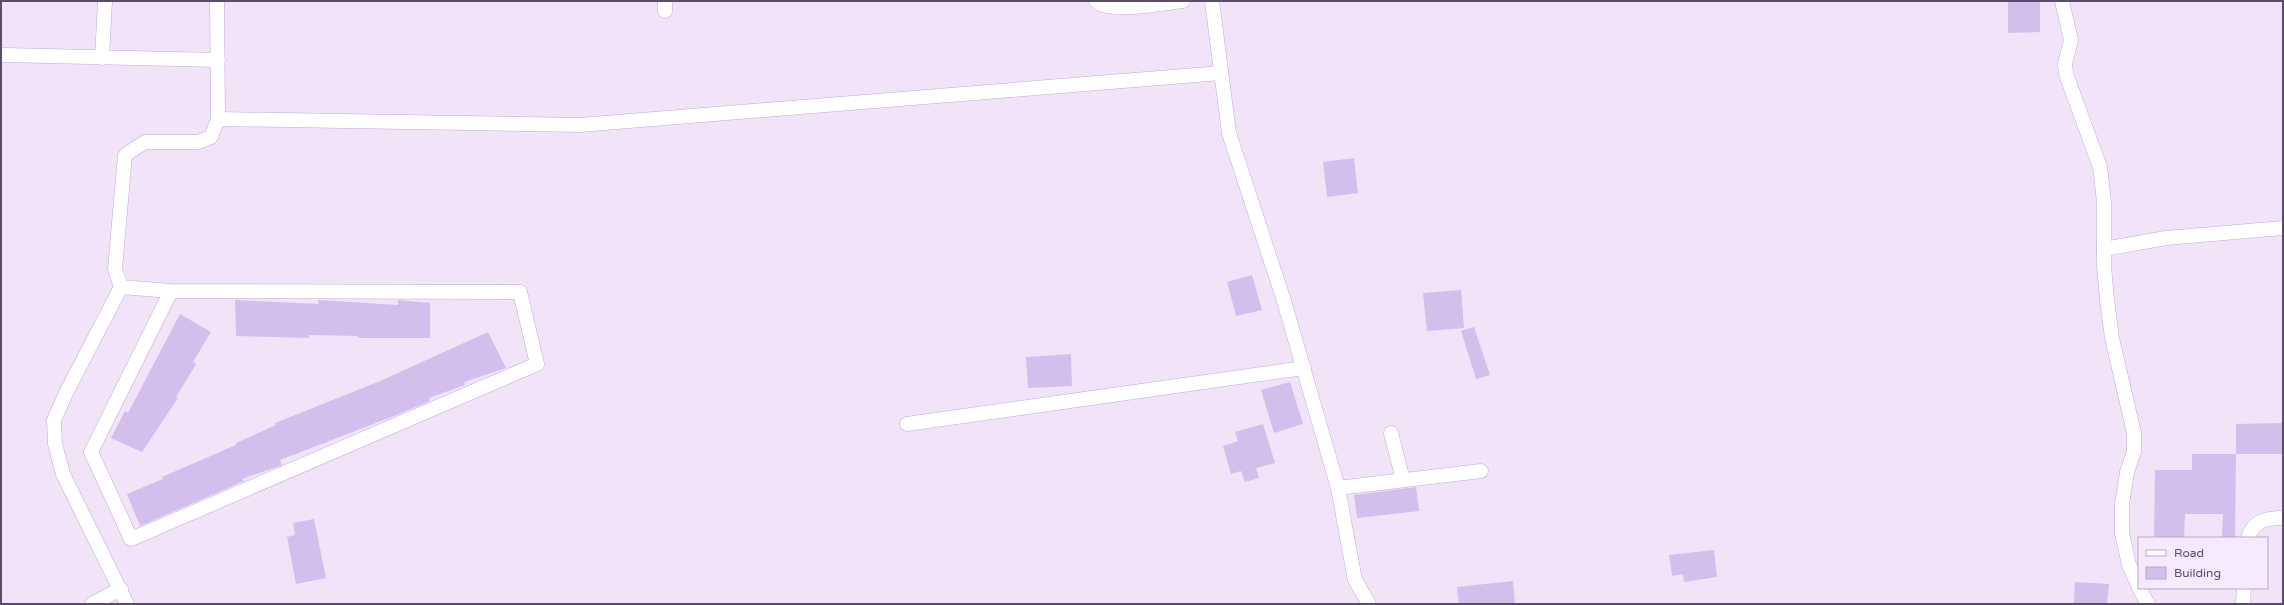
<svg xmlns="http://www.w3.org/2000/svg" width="2284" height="605" font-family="'Varela Round',sans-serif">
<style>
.building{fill:#d3beec}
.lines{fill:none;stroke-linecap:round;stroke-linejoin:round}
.street-casing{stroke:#bdaecb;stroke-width:15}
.street{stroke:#fff;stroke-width:14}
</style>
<rect width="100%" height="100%" fill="#f2e3f9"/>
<g class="building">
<path d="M 2008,1 L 2040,1 L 2040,32 L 2008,33 Z"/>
<path d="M 1354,158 L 1358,193 L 1327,197 L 1323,162 Z"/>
<path d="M 1252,275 L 1262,310 L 1236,316 L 1227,282 Z"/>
<path d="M 1461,290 L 1464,328 L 1427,331 L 1423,293 Z"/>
<path d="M 235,300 L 319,304 L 318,300 L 398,305 L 398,300 L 430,303 L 430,338 L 358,338 L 358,336 L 309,335 L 309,338 L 236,336 Z"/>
<path d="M 180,314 L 211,332 L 193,362 L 196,364 L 176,397 L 178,398 L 142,452 L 111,438 L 125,411 L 128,413 Z"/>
<path d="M 1474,327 L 1490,375 L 1476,379 L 1461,331 Z"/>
<path d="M 488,332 L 506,368 L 464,382 L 465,385 L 429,398 L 430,401 L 394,416 L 280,460 L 282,465 L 242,479 L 244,481 L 140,526 L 127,494 L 163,479 L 162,477 L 236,445 L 236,443 L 276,425 L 275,423 L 378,382 Z"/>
<path d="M 1071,354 L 1072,386 L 1028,388 L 1026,357 Z"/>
<path d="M 1290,382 L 1303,424 L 1274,433 L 1261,390 Z"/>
<path d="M 2283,423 L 2283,454 L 2236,454 L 2236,424 Z"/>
<path d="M 1263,424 L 1275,463 L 1256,468 L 1259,478 L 1245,482 L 1241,471 L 1231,474 L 1223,446 L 1238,441 L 1235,432 Z"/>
<path d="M 2192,454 L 2236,454 L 2235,538 L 2222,538 L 2223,514 L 2185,514 L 2184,538 L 2154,538 L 2155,470 L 2192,470 Z"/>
<path d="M 1416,487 L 1419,511 L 1357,518 L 1354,495 Z"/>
<path d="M 314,519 L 326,578 L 296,584 L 287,537 L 295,535 L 293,523 Z"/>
<path d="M 1714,550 L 1717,577 L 1684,582 L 1683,574 L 1672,576 L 1669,555 Z"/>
<path d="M 1513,581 L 1515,604 L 1459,604 L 1457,587 Z"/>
<path d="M 2075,582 L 2109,584 L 2107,604 L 2074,604 Z"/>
</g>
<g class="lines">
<defs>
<g id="street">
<path d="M 1096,1 C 1109,14 1164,3 1183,1"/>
<path d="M 1212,1 L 1229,133 L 1284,301 L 1338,488 L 1355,580 L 1369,604"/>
<path d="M 2062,1 L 2071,40 L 2065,64 L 2066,74 L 2100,167 L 2104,202 L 2104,266 L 2107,300 L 2112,338 L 2134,433 L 2134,452 L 2127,472 L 2122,504 L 2122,533 L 2129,565 L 2139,587"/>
<path d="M 665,11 L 665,1"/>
<path d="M 4,55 L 218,60"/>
<path d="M 102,58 L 105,1"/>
<path d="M 218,119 L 580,125 L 1221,73"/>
<path d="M 2104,249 L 2166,238 L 2283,228"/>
<path d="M 121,287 L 66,393 L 54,420 L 55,444 L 63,474 L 127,604"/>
<path d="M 171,291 L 91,452 L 131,539 L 537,364 L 520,292 L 171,291 L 121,287 L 115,269 L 125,155 L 145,142 L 198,142 L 211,137 L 218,119 L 217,1"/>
<path d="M 907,424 L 1304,368"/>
<path d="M 1391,433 L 1403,480"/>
<path d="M 1338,488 L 1481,471"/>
<path d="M 2248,538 C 2253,520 2267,518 2283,518"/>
<path d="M 2139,588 L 2148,604"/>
<path d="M 92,604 L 121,589"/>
<path d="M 2243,604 L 2244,588"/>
</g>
</defs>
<use href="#street" class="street-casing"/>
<use href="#street" class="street"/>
</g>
<rect width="2284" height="605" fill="none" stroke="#5b4c6e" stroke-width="4"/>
<rect x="2138" y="537" width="130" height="52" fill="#f6e8fd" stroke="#b8aac4"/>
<rect x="2146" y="550" width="20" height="6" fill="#ffffff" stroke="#b8aac4"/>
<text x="2174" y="557" font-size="12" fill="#5b4c6e">Road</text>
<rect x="2146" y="567" width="20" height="12" fill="#d3beec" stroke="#b8aac4"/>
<text x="2174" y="577" font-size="12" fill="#5b4c6e">Building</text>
</svg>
